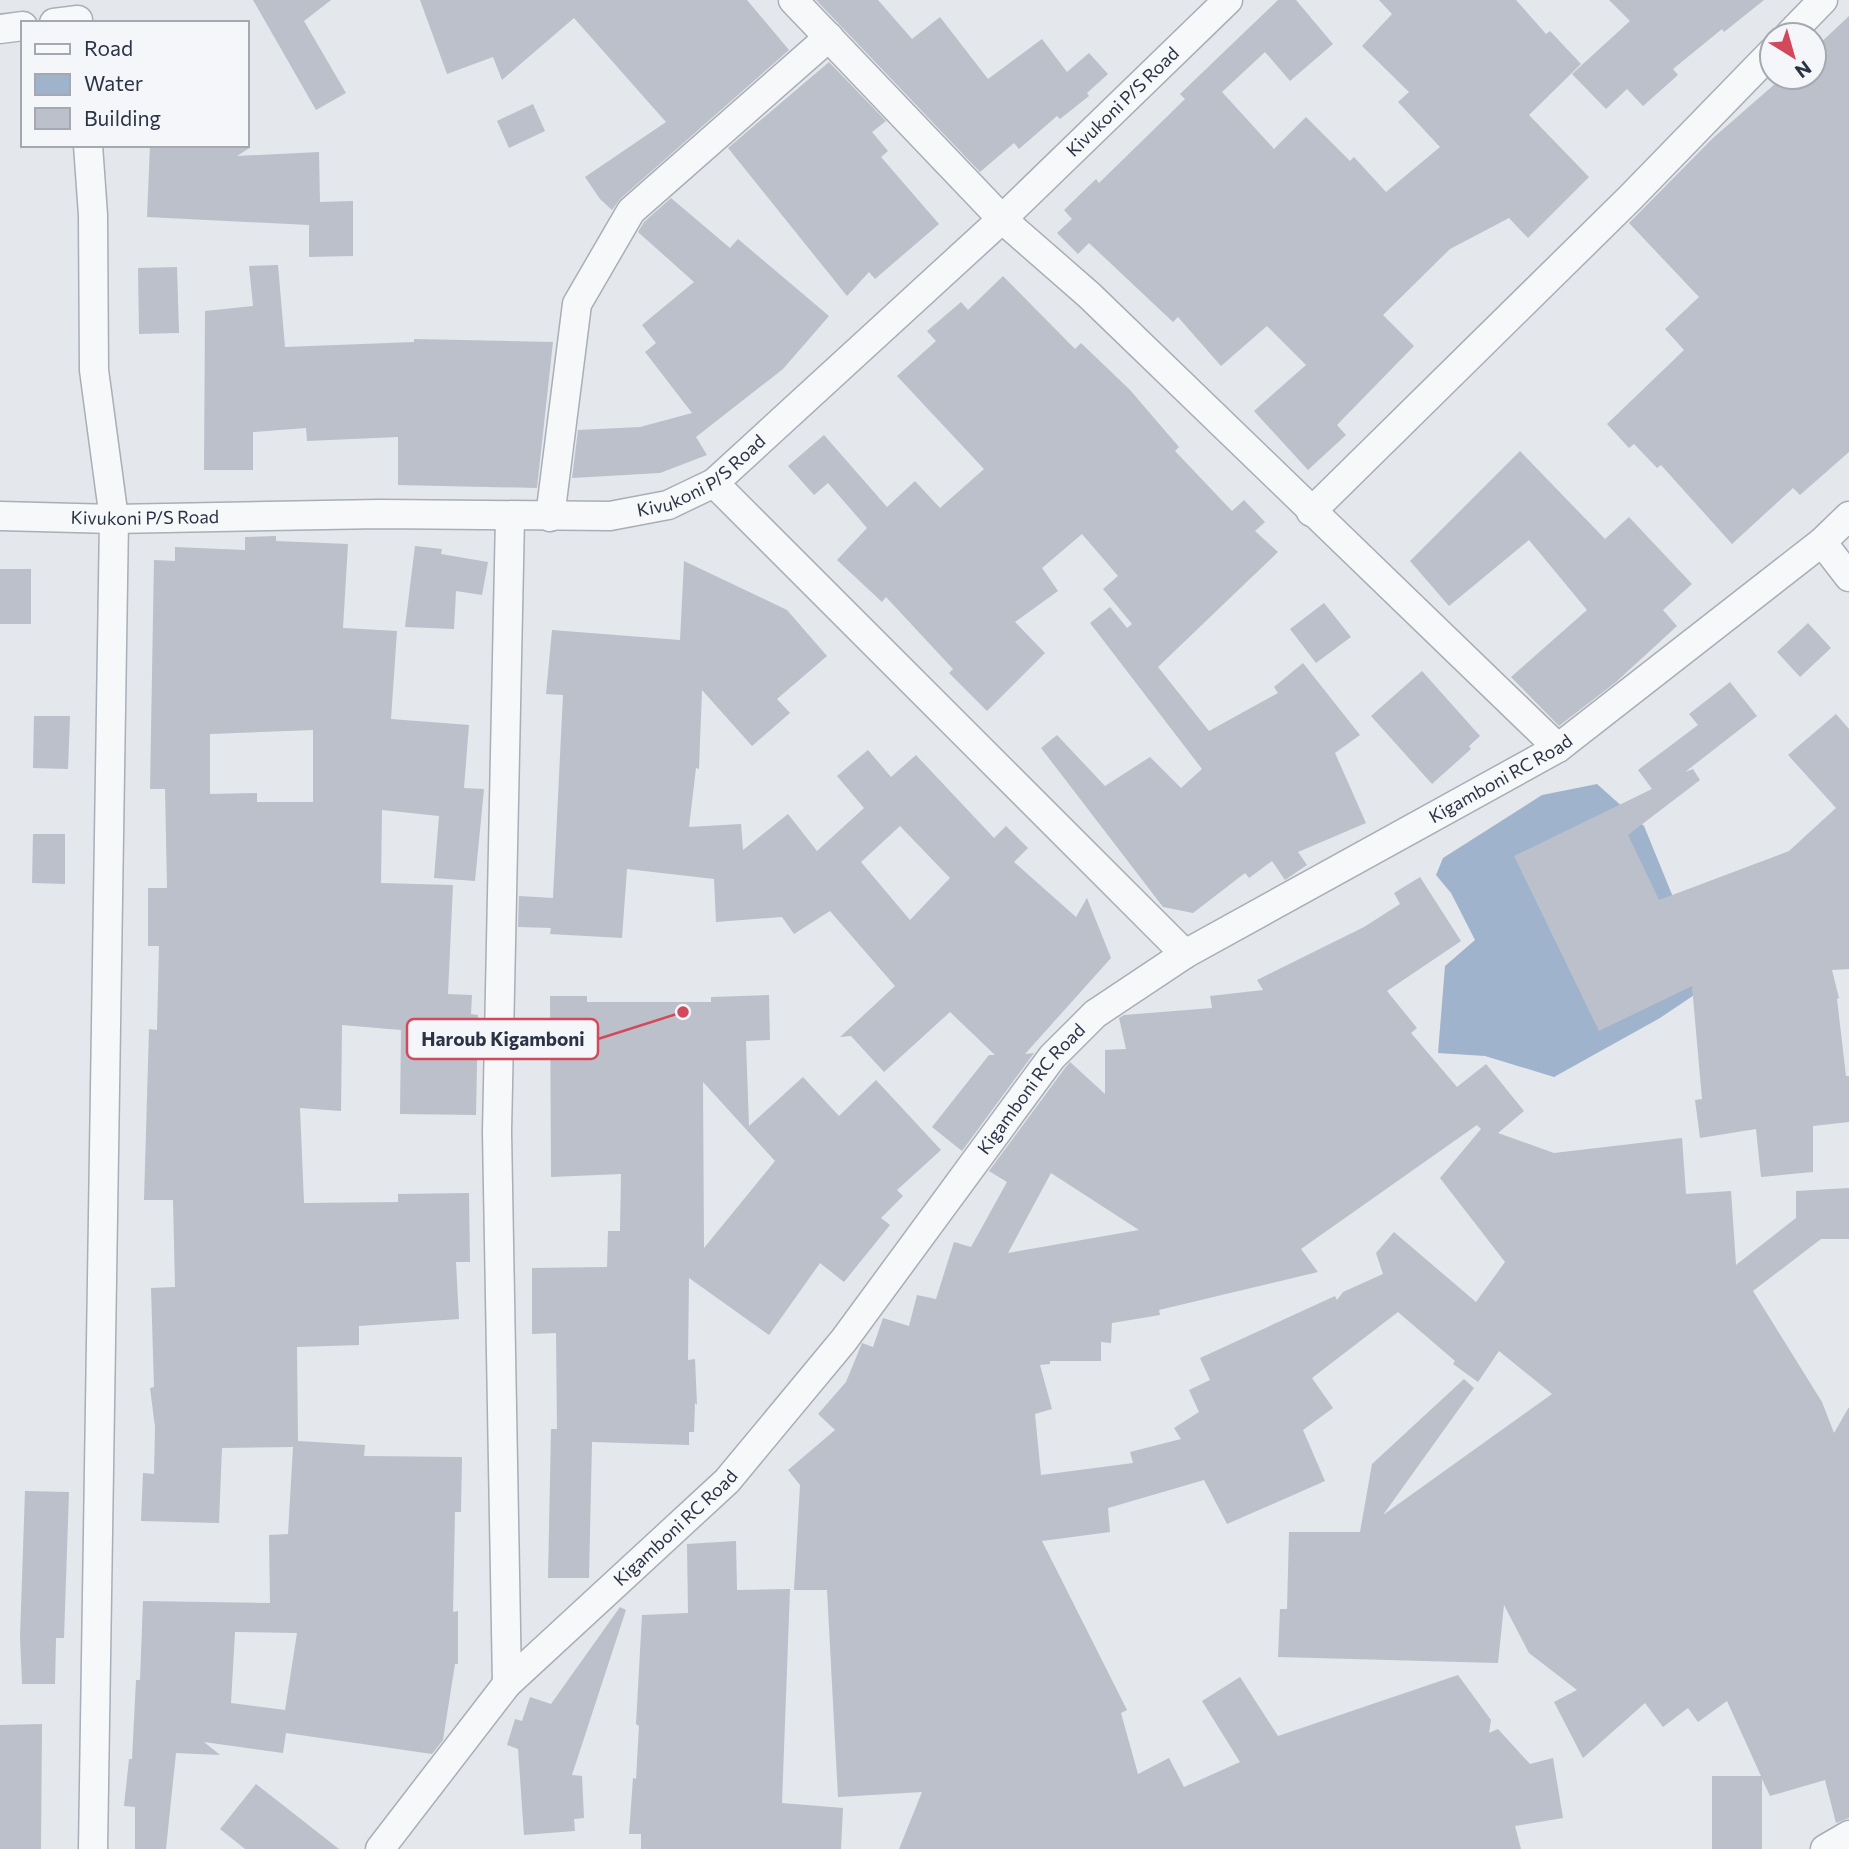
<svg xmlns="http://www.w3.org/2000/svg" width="1849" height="1849" font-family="Commissioner,sans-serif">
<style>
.water{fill:#9fb4cc}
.building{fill:#bbc0ca;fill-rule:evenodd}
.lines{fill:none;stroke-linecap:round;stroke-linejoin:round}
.street-casing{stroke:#a9aeb7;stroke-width:31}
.street{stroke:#f7f8fa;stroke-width:28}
.labels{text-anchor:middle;stroke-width:7;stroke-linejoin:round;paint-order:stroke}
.street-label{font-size:18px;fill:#2b3445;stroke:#f4f6f9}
.leader{fill:none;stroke:#d1495b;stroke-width:2.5}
.callout-dot{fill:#d1495b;stroke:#f4f6f9;stroke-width:2.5}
.callout{fill:#f4f6f9;stroke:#d1495b;stroke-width:2.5}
.callout-label{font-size:19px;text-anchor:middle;font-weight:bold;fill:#2b3445}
</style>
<rect width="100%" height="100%" fill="#e4e7ec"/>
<path class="water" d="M 1597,784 L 1644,826 L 1709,985 L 1660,1018 L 1554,1077 L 1485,1056 L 1438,1053 L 1445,966 L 1475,940 L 1451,893 L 1436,875 L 1443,858 L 1542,795 Z"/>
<g class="building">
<path d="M 253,0 L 331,0 L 304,21 L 346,93 L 316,110 Z"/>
<path d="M 420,0 L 747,0 L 789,50 L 620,199 L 612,210 L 600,199 L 585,177 L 666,122 L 574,18 L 502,80 L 493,57 L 447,74 Z"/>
<path d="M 816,0 L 878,0 L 912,39 L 940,17 L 988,79 L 1042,39 L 1067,72 L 1089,53 L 1108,74 L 1087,93 L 1089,96 L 1060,119 L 1057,116 L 1019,149 L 1014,143 L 980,172 Z"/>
<path d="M 1278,0 L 1296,0 L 1333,44 L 1290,81 L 1265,52 L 1222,92 L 1274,149 L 1306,117 L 1350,161 L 1354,157 L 1386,192 L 1440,147 L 1398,102 L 1409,92 L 1362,46 L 1392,14 L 1379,0 L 1516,0 L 1546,34 L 1550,31 L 1581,64 L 1529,115 L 1589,177 L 1528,238 L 1509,218 L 1450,249 L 1383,315 L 1414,346 L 1337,425 L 1346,435 L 1308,470 L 1254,411 L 1306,365 L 1267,326 L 1221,366 L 1178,317 L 1173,322 L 1089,243 L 1078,254 L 1057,233 L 1072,219 L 1064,210 L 1096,179 L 1099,183 L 1185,99 L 1180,94 Z"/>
<path d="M 1609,0 L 1764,0 L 1724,32 L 1722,29 L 1673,69 L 1678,75 L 1643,106 L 1627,89 L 1606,109 L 1572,74 L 1630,21 Z"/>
<path d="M 1849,16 L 1849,452 L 1800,495 L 1793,488 L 1732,544 L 1661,465 L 1657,468 L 1634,444 L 1629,448 L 1607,424 L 1684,350 L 1665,329 L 1699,297 L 1629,223 L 1713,138 L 1783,77 L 1814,77 L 1814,49 Z"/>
<path d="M 829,62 L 886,121 L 872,132 L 888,151 L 881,157 L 939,224 L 875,279 L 869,272 L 847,296 L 728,148 Z"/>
<path d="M 533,104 L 545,131 L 509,148 L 497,121 Z"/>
<path d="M 150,145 L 251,147 L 237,156 L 319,152 L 320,202 L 353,201 L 353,256 L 309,257 L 309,225 L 147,217 Z"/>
<path d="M 671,198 L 730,248 L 738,239 L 829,316 L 783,369 L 696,437 L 707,455 L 660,473 L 572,478 L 578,430 L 640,427 L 692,413 L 645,352 L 656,343 L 642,325 L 694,282 L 638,232 L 644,222 Z"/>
<path d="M 278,265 L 285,347 L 414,342 L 414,339 L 553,342 L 537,488 L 398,485 L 398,437 L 307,441 L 306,428 L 253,432 L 253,470 L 204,470 L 205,311 L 253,306 L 249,266 Z"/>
<path d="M 177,267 L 179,333 L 139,334 L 138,268 Z"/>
<path d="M 1003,276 L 1075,349 L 1081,343 L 1130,390 L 1179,447 L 1175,451 L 1232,511 L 1244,500 L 1265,522 L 1255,531 L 1278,552 L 1158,667 L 1209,731 L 1278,693 L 1274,687 L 1303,663 L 1360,735 L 1335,753 L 1366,823 L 1298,852 L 1307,865 L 1285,880 L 1272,861 L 1249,878 L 1245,873 L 1193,913 L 1163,907 L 1041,748 L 1057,735 L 1105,786 L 1150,757 L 1181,788 L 1202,769 L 1090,623 L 1110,607 L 1127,628 L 1132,624 L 1103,589 L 1118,576 L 1082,534 L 1042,568 L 1058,591 L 1015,622 L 1045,653 L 987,711 L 949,673 L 953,669 L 886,597 L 882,602 L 837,560 L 867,528 L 828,483 L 814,495 L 788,466 L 824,435 L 887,507 L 915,481 L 940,508 L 984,469 L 897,376 L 936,341 L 927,331 L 961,302 L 968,310 Z"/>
<path d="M 1520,451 L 1605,539 L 1629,517 L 1692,584 L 1663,610 L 1677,626 L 1616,682 L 1559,726 L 1511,677 L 1587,610 L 1529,540 L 1449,606 L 1410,561 Z"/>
<path d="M 276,536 L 276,541 L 348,544 L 343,628 L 397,631 L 391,719 L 469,725 L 464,788 L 484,789 L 475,881 L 434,878 L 439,816 L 382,810 L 381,883 L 453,885 L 448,994 L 472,995 L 471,1014 L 478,1015 L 476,1115 L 400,1114 L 401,1030 L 342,1025 L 341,1111 L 300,1108 L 304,1203 L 398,1202 L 398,1194 L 469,1193 L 470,1262 L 456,1262 L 459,1319 L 359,1326 L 359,1345 L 297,1347 L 298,1441 L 365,1445 L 364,1456 L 462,1457 L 461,1512 L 455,1512 L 453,1612 L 458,1611 L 458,1664 L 455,1664 L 443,1740 L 432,1754 L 286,1733 L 283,1753 L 204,1742 L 220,1755 L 176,1753 L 166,1849 L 135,1849 L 135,1807 L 124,1806 L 129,1759 L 132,1759 L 136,1680 L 140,1680 L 143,1601 L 270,1603 L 269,1535 L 288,1534 L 293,1447 L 222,1448 L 219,1523 L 141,1521 L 143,1473 L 154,1474 L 155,1427 L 150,1388 L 154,1387 L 151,1288 L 175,1287 L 173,1200 L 144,1200 L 149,1029 L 157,1030 L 159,946 L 148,946 L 148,888 L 167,888 L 165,789 L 150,789 L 154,560 L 175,561 L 175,547 L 245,550 L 245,537 ZM 313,730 L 313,802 L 257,802 L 257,793 L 210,794 L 210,734 ZM 235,1632 L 297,1633 L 285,1710 L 231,1703 Z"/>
<path d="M 415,546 L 442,549 L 441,554 L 488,562 L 482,595 L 456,591 L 454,629 L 405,627 Z"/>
<path d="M 684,561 L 787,610 L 827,656 L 777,699 L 790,713 L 752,746 L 702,690 L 699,769 L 696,768 L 689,827 L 741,824 L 743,850 L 788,814 L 817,851 L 864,808 L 837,776 L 868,750 L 891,777 L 916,755 L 994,838 L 1006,826 L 1028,848 L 1014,862 L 1076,917 L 1087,898 L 1111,958 L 1025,1054 L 1034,1053 L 962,1151 L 932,1127 L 989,1055 L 995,1055 L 950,1012 L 884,1072 L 851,1036 L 840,1037 L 895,986 L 830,911 L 794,934 L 782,917 L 716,922 L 714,879 L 627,869 L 622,938 L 550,934 L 551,928 L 518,927 L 519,896 L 553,898 L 563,695 L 546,694 L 552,630 L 680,640 ZM 900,826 L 950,878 L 910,920 L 861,862 Z"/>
<rect x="0" y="569" width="31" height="55"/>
<path d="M 1324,603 L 1351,637 L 1316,663 L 1290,629 Z"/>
<path d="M 1808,623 L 1831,648 L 1800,677 L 1777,652 Z"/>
<path d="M 1422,671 L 1480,736 L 1469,746 L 1471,749 L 1432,784 L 1371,716 Z"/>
<path d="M 1730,682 L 1757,716 L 1685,772 L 1693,769 L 1700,780 L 1628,835 L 1659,900 L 1789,851 L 1836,808 L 1788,755 L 1836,714 L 1849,729 L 1849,969 L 1832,970 L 1839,998 L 1837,999 L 1846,1076 L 1849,1076 L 1849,1122 L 1813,1126 L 1813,1172 L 1761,1177 L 1756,1129 L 1700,1138 L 1695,1100 L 1702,1099 L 1692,986 L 1599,1031 L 1514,856 L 1652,789 L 1638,770 L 1698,725 L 1689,714 Z"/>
<path d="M 34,716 L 70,716 L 68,769 L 33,768 Z"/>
<path d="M 33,834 L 65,834 L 65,884 L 32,883 Z"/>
<path d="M 1420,877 L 1461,941 L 1387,991 L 1417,1028 L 1411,1033 L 1457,1087 L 1486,1064 L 1524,1111 L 1498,1133 L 1554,1153 L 1682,1138 L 1686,1194 L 1731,1191 L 1736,1265 L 1796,1218 L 1796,1191 L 1849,1188 L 1849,1239 L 1821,1239 L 1753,1291 L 1822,1402 L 1834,1433 L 1849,1407 L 1849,1818 L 1836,1823 L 1825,1780 L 1770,1796 L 1762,1779 L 1762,1849 L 1712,1849 L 1712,1776 L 1761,1776 L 1727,1701 L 1698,1722 L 1688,1708 L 1663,1727 L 1645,1703 L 1583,1758 L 1554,1702 L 1577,1690 L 1529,1653 L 1504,1605 L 1498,1663 L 1278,1657 L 1280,1609 L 1287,1609 L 1289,1532 L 1360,1532 L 1372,1464 L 1464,1379 L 1474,1388 L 1383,1515 L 1552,1394 L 1499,1351 L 1478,1382 L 1453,1364 L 1455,1361 L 1398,1312 L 1312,1378 L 1333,1408 L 1303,1430 L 1325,1481 L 1227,1524 L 1204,1480 L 1108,1508 L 1110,1532 L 1042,1541 L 1127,1710 L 1121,1713 L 1138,1774 L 1169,1758 L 1184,1787 L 1240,1762 L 1202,1701 L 1240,1677 L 1278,1736 L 1458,1675 L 1491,1720 L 1489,1733 L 1498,1729 L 1530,1764 L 1553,1758 L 1563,1818 L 1515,1826 L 1521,1849 L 899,1849 L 922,1792 L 838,1797 L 827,1590 L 794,1590 L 800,1485 L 788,1470 L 835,1430 L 818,1414 L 846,1382 L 862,1343 L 873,1347 L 883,1318 L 909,1326 L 917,1295 L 936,1299 L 954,1242 L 971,1247 L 1007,1182 L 989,1171 L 1065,1068 L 1070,1062 L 1105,1094 L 1105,1050 L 1126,1049 L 1119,1018 L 1124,1015 L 1212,1008 L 1210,996 L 1263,990 L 1257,980 L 1364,927 L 1400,904 L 1394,893 ZM 1477,1125 L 1481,1129 L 1440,1178 L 1505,1262 L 1476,1302 L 1394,1232 L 1376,1253 L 1383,1274 L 1343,1292 L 1337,1300 L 1335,1296 L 1200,1358 L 1210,1380 L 1189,1390 L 1199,1412 L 1174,1428 L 1181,1439 L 1130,1452 L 1133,1463 L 1041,1475 L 1035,1414 L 1052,1409 L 1040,1365 L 1050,1364 L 1050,1361 L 1101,1361 L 1101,1342 L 1111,1343 L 1112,1323 L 1160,1315 L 1159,1310 L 1318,1272 L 1301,1249 ZM 1051,1173 L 1139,1230 L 1008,1253 Z"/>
<path d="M 769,995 L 770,1040 L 746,1041 L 749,1126 L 803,1077 L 839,1116 L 876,1080 L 941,1150 L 897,1190 L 903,1196 L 881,1218 L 890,1225 L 844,1282 L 820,1263 L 769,1335 L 689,1278 L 688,1360 L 695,1359 L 697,1405 L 695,1403 L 694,1432 L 689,1432 L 689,1445 L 592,1442 L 589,1578 L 548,1578 L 551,1429 L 557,1429 L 556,1333 L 532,1334 L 532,1268 L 607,1267 L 608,1231 L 620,1231 L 621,1174 L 551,1177 L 550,996 L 587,996 L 587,1002 L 711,1002 L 711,997 ZM 703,1082 L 775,1161 L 704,1248 Z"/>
<path d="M 25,1491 L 69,1492 L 64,1638 L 56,1638 L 55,1684 L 22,1684 L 20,1637 Z"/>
<path d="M 736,1541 L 737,1590 L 790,1589 L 782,1803 L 843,1808 L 841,1849 L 641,1849 L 641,1834 L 629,1834 L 633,1778 L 636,1779 L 639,1726 L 636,1724 L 642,1615 L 688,1613 L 687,1544 Z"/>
<path d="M 620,1607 L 626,1610 L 572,1775 L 582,1776 L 584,1818 L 574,1819 L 575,1831 L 524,1835 L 518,1749 L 507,1745 L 515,1719 L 522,1721 L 530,1697 L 551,1704 Z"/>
<path d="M 42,1724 L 41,1849 L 0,1849 L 0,1725 Z"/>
<path d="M 256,1784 L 339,1849 L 245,1849 L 220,1829 Z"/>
</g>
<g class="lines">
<defs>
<g id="street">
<path d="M 793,0 L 1002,219 L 1089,295 L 1558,748"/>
<path d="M 54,23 L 78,20"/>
<path d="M 0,29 L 23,26"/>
<path d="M 1789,35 L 1823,0"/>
<path d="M 88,145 L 93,215 L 94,370 L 114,519 L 93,1849"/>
<path d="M 714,483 L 1185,954"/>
<path d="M 1311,512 L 1630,198 L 1772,52"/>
<path id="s1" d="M 0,516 L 114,519 L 380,514 L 610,516 L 668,505 L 714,483 L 1002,219 L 1228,0"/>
<path d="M 550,517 L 577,304 L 631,211 L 829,37"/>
<path d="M 1822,542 L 1849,577"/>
<path d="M 507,1684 L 497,1132 L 510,517"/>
<path id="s2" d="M 380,1849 L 507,1684 L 727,1481 L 844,1340 L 1052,1057 L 1095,1014 L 1185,954 L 1558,748 L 1822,542 L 1849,516"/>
<path d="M 1825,1849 L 1849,1835"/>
</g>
</defs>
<use href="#street" class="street-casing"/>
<use href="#street" class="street"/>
</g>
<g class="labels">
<g class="street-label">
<text dy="6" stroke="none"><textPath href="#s1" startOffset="1279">Kivukoni P/S Road</textPath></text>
<text dy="6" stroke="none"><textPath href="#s1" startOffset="712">Kivukoni P/S Road</textPath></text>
<text dy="6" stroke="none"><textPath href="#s1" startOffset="145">Kivukoni P/S Road</textPath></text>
<text dy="6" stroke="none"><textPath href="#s2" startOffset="1572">Kigamboni RC Road</textPath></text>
<text dy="6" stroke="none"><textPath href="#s2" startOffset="1004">Kigamboni RC Road</textPath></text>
<text dy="6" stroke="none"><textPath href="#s2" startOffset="438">Kigamboni RC Road</textPath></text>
</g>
</g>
<path class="leader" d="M683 1012L598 1039"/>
<circle class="callout-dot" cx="683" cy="1012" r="7"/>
<rect class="callout" x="407" y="1019" width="191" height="40" rx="7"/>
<g class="callout-label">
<text x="503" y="1046">Haroub Kigamboni</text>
</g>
<rect x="21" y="21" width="228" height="126" fill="#f4f6f9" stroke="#a4a8b1" stroke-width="2"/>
<rect x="35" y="44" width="35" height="10" fill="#f7f8fa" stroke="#a4a8b1" stroke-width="2"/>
<text x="84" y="56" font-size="21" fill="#2b3445">Road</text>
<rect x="35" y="74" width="35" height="21" fill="#9fb4cc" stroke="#a4a8b1" stroke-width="2"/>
<text x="84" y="91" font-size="21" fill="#2b3445">Water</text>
<rect x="35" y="108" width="35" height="21" fill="#bbc0ca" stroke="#a4a8b1" stroke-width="2"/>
<text x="84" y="126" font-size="21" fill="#2b3445">Building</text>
<g transform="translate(1793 56) rotate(143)"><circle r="33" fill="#f4f6f9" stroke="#a4a8b1" stroke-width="2"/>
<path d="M0-5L12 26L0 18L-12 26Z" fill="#d1495b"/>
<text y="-10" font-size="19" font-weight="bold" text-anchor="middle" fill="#2b3445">N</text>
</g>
</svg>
